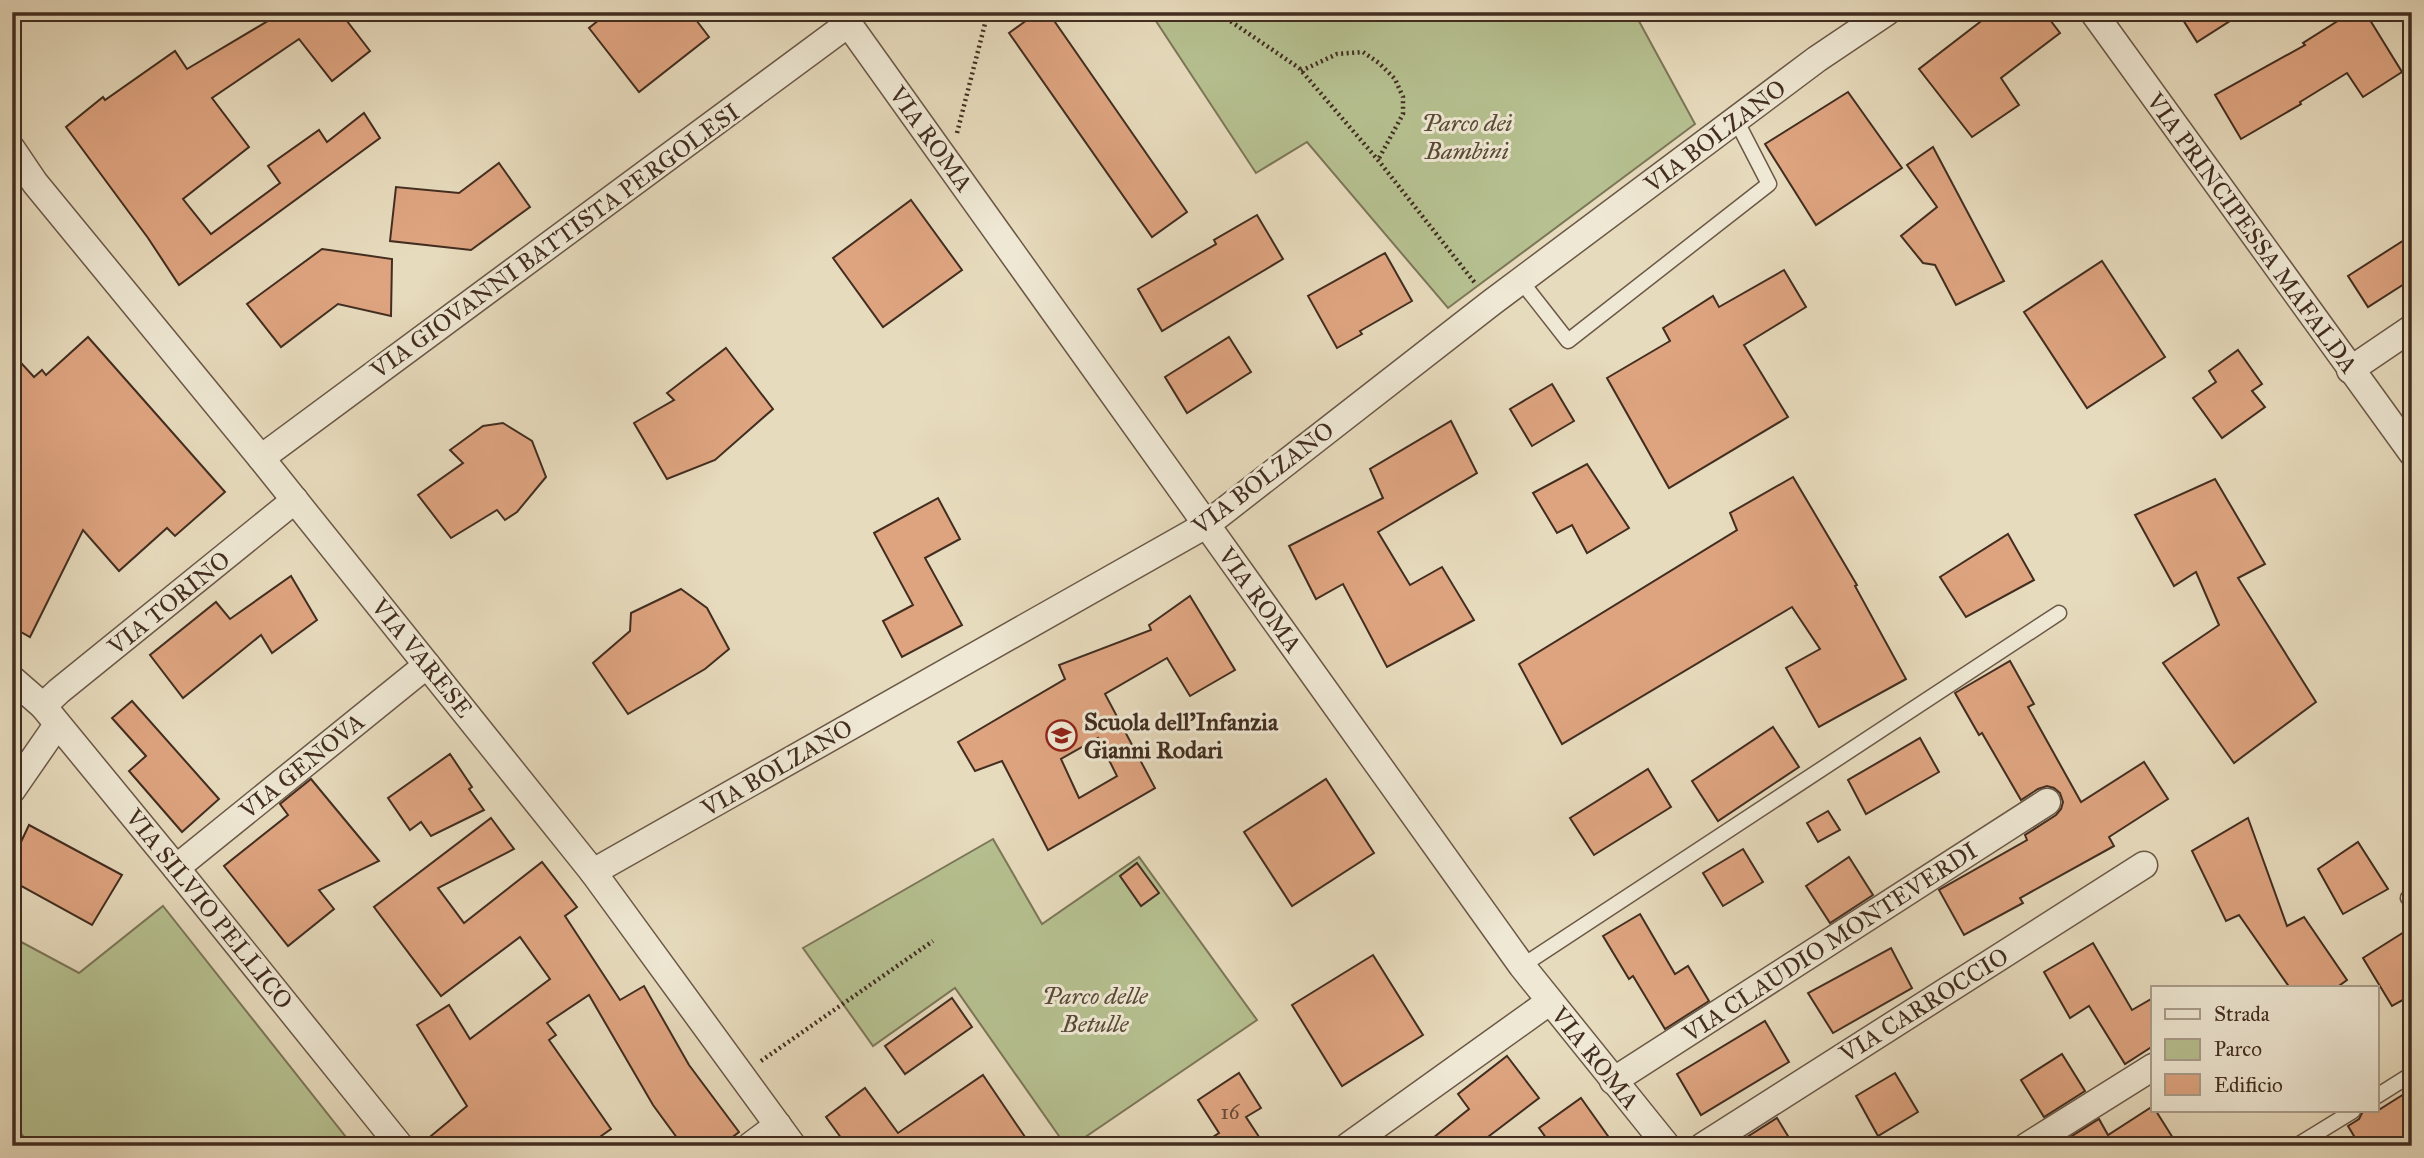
<svg xmlns="http://www.w3.org/2000/svg" width="2424" height="1158" font-family="'IM FELL Great Primer',serif">
<style>
.green{fill:#b6c090;stroke:#7c7658;stroke-width:2}
.building{fill:#dea480;stroke:#422d20;stroke-width:2;fill-rule:evenodd}
.lines{fill:none;stroke-linecap:round;stroke-linejoin:round}
.service-casing{stroke:#6b5847;stroke-width:17}
.minor-casing{stroke:#6b5847;stroke-width:29}
.path{stroke:#422d20;stroke-width:4.5;stroke-dasharray:2 3.5;stroke-linecap:butt}
.service{stroke:#efe8d4;stroke-width:14}
.minor{stroke:#efe8d4;stroke-width:26}
.labels{text-anchor:middle;stroke-width:6;stroke-linejoin:round;paint-order:stroke}
.number-label{font-size:21px;fill:#694b38}
.park-label{font-size:24px;font-style:italic;fill:#594a36;stroke:#efe8d4}
.street-label{font-size:24px;fill:#422d20;stroke:#efe8d4}
.poi-label{font-size:24px;font-weight:bold;fill:#422d20;stroke:#efe8d4;text-anchor:start}
</style>
<rect width="100%" height="100%" fill="#e7dbbd"/>
<filter id="stains"><feTurbulence type="fractalNoise" baseFrequency=".00286" numOctaves="4"/><feColorMatrix values="0 0 0 0 .2 0 0 0 0 .09 0 0 0 0 .02 0 0 0 .5 -.17"/></filter>
<radialGradient id="worn" r=".72"><stop offset=".6" stop-color="#630" stop-opacity="0"/><stop offset="1" stop-color="#630" stop-opacity=".3"/></radialGradient>
<g class="green">
<path d="M 1150,12 L 1634,12 L 1695,124 L 1448,308 L 1307,142 L 1256,173 Z"/>
<path d="M 993,839 L 1042,924 L 1139,857 L 1257,1020 L 1072,1146 L 1066,1146 L 955,988 L 873,1046 L 803,948 Z"/>
<path d="M 163,906 L 353,1146 L 31,1146 L 12,1122 L 12,937 L 79,973 Z"/>
</g>
<g class="building">
<path d="M 283,12 L 340,12 L 370,51 L 332,81 L 299,39 L 212,98 L 249,147 L 183,199 L 211,234 L 280,183 L 268,166 L 319,130 L 327,142 L 364,113 L 380,138 L 179,285 L 148,238 L 66,127 L 103,97 L 105,100 L 175,51 L 187,69 Z"/>
<path d="M 609,12 L 690,12 L 709,37 L 639,92 L 589,28 Z"/>
<path d="M 1038,12 L 1048,12 L 1187,212 L 1152,237 L 1009,33 Z"/>
<path d="M 1993,12 L 2044,12 L 2060,33 L 2001,78 L 2019,105 L 1972,137 L 1919,69 Z"/>
<path d="M 2178,12 L 2244,12 L 2197,42 Z"/>
<path d="M 2352,12 L 2365,12 L 2402,72 L 2363,97 L 2347,73 L 2300,102 L 2301,104 L 2241,139 L 2215,95 L 2305,45 L 2303,43 Z"/>
<path d="M 1848,92 L 1902,168 L 1816,225 L 1765,144 Z"/>
<path d="M 1933,147 L 2004,281 L 1956,305 L 1935,265 L 1923,263 L 1901,236 L 1937,207 L 1907,165 Z"/>
<path d="M 499,163 L 530,207 L 471,250 L 390,241 L 396,187 L 459,193 Z"/>
<path d="M 911,200 L 962,270 L 883,327 L 833,258 Z"/>
<path d="M 1257,215 L 1283,259 L 1162,331 L 1138,289 L 1216,244 L 1214,240 Z"/>
<path d="M 2412,235 L 2412,279 L 2368,307 L 2348,276 Z"/>
<path d="M 322,249 L 392,259 L 391,316 L 338,304 L 281,347 L 247,304 Z"/>
<path d="M 1385,253 L 1412,301 L 1360,331 L 1362,334 L 1337,348 L 1308,296 Z"/>
<path d="M 2102,261 L 2165,357 L 2087,408 L 2024,312 Z"/>
<path d="M 1784,270 L 1806,307 L 1744,345 L 1788,417 L 1669,488 L 1607,378 L 1670,341 L 1663,328 L 1713,296 L 1719,307 Z"/>
<path d="M 88,337 L 225,492 L 175,536 L 167,528 L 119,571 L 83,530 L 30,637 L 12,627 L 12,353 L 34,377 L 42,370 L 46,375 Z"/>
<path d="M 1229,337 L 1251,372 L 1187,413 L 1165,377 Z"/>
<path d="M 726,348 L 773,409 L 715,460 L 667,479 L 634,423 L 674,400 L 667,393 Z"/>
<path d="M 2238,350 L 2262,384 L 2252,391 L 2265,407 L 2222,438 L 2193,398 L 2216,382 L 2209,371 Z"/>
<path d="M 1552,384 L 1574,421 L 1532,446 L 1510,409 Z"/>
<path d="M 1451,421 L 1477,473 L 1378,532 L 1410,585 L 1442,567 L 1474,620 L 1387,667 L 1343,584 L 1316,599 L 1289,546 L 1383,498 L 1370,469 Z"/>
<path d="M 503,423 L 532,441 L 546,477 L 517,512 L 505,520 L 497,510 L 451,538 L 418,495 L 463,463 L 450,450 L 483,426 Z"/>
<path d="M 1587,464 L 1629,528 L 1587,553 L 1572,525 L 1557,533 L 1533,493 Z"/>
<path d="M 1793,477 L 1857,585 L 1855,586 L 1906,679 L 1819,727 L 1786,668 L 1820,649 L 1792,607 L 1562,744 L 1519,664 L 1737,530 L 1730,513 Z"/>
<path d="M 2215,479 L 2265,564 L 2238,578 L 2316,702 L 2234,763 L 2163,663 L 2219,625 L 2196,572 L 2174,586 L 2135,515 Z"/>
<path d="M 938,498 L 960,539 L 925,558 L 962,625 L 902,657 L 883,621 L 913,605 L 874,533 Z"/>
<path d="M 2008,534 L 2034,580 L 1966,617 L 1940,577 Z"/>
<path d="M 291,576 L 317,620 L 272,653 L 261,635 L 183,698 L 150,655 L 216,602 L 230,619 Z"/>
<path d="M 681,589 L 707,608 L 729,649 L 705,669 L 628,714 L 593,663 L 630,631 L 631,613 Z"/>
<path d="M 1190,596 L 1235,670 L 1190,696 L 1167,658 L 1105,694 L 1155,788 L 1048,850 L 1002,761 L 975,771 L 958,742 L 1065,679 L 1059,665 L 1151,630 L 1149,625 ZM 1098,738 L 1117,776 L 1079,798 L 1061,759 Z"/>
<path d="M 2010,661 L 2034,704 L 2028,707 L 2081,802 L 2144,762 L 2168,799 L 2109,837 L 2114,846 L 2020,898 L 2023,903 L 1964,935 L 1939,890 L 2027,840 L 2025,835 L 2056,815 L 2061,809 L 2063,802 L 2060,793 L 2054,788 L 2047,786 L 2038,789 L 2021,800 L 1982,733 L 1979,735 L 1955,693 Z"/>
<path d="M 132,701 L 219,799 L 182,832 L 129,771 L 146,756 L 112,718 Z"/>
<path d="M 1773,727 L 1799,767 L 1718,821 L 1692,781 Z"/>
<path d="M 1920,738 L 1939,772 L 1866,814 L 1848,780 Z"/>
<path d="M 450,754 L 472,787 L 469,789 L 484,810 L 431,836 L 421,822 L 410,830 L 388,798 Z"/>
<path d="M 1648,769 L 1671,807 L 1594,855 L 1570,818 Z"/>
<path d="M 311,779 L 379,861 L 319,890 L 334,909 L 288,946 L 224,866 L 288,815 L 280,804 Z"/>
<path d="M 1326,779 L 1374,853 L 1292,906 L 1244,832 Z"/>
<path d="M 1828,811 L 1840,830 L 1818,842 L 1807,823 Z"/>
<path d="M 491,818 L 514,849 L 438,888 L 464,923 L 542,862 L 577,907 L 565,916 L 620,1000 L 644,986 L 689,1065 L 739,1132 L 721,1146 L 683,1146 L 653,1105 L 589,995 L 547,1023 L 556,1035 L 549,1040 L 611,1129 L 587,1146 L 419,1146 L 467,1106 L 417,1025 L 449,1005 L 470,1039 L 550,979 L 520,937 L 441,996 L 374,907 Z"/>
<path d="M 2248,818 L 2287,926 L 2304,917 L 2347,980 L 2336,988 L 2290,988 L 2239,915 L 2226,921 L 2192,851 Z"/>
<path d="M 29,825 L 122,875 L 92,925 L 12,881 L 12,861 Z"/>
<path d="M 2358,842 L 2388,889 L 2343,914 L 2318,869 Z"/>
<path d="M 1743,849 L 1763,882 L 1723,906 L 1703,873 Z"/>
<path d="M 1849,857 L 1873,895 L 1830,923 L 1806,886 Z"/>
<path d="M 1137,863 L 1159,893 L 1141,906 L 1120,876 Z"/>
<path d="M 1640,914 L 1675,974 L 1688,966 L 1709,1001 L 1665,1029 L 1633,976 L 1629,979 L 1603,936 Z"/>
<path d="M 2412,927 L 2412,995 L 2392,1006 L 2363,958 Z"/>
<path d="M 2093,943 L 2132,1010 L 2153,998 L 2153,1046 L 2125,1064 L 2089,1006 L 2070,1018 L 2044,972 Z"/>
<path d="M 1891,948 L 1912,988 L 1833,1033 L 1808,993 Z"/>
<path d="M 1373,955 L 1423,1035 L 1342,1086 L 1292,1005 Z"/>
<path d="M 952,998 L 972,1027 L 905,1074 L 885,1046 Z"/>
<path d="M 1765,1021 L 1789,1062 L 1701,1115 L 1677,1074 Z"/>
<path d="M 2062,1054 L 2085,1091 L 2044,1117 L 2021,1080 Z"/>
<path d="M 1507,1056 L 1539,1098 L 1476,1146 L 1423,1146 L 1469,1109 L 1458,1094 Z"/>
<path d="M 1239,1073 L 1261,1108 L 1246,1117 L 1265,1146 L 1199,1146 L 1219,1133 L 1198,1100 Z"/>
<path d="M 1895,1073 L 1918,1112 L 1878,1136 L 1856,1096 Z"/>
<path d="M 983,1075 L 1025,1137 L 1012,1146 L 847,1146 L 826,1117 L 865,1088 L 898,1133 Z"/>
<path d="M 2412,1089 L 2412,1136 L 2396,1146 L 2360,1146 L 2348,1126 L 2359,1119 L 2363,1111 L 2377,1111 Z"/>
<path d="M 1581,1098 L 1615,1146 L 1552,1146 L 1539,1128 Z"/>
<path d="M 2153,1106 L 2153,1111 L 2156,1111 L 2178,1146 L 2062,1146 L 2061,1143 L 2099,1119 L 2108,1135 Z"/>
<path d="M 1777,1118 L 1794,1146 L 1733,1146 Z"/>
</g>
<g class="lines">
<defs>
<g id="service">
<path d="M 1521,281 L 1568,341 L 1769,184 L 1736,120"/>
<path d="M 2408,898 L 2412,896"/>
<path d="M 1522,966 L 2059,613"/>
<path d="M 2377,1096 L 2412,1074"/>
<path d="M 2296,1146 L 2353,1111"/>
</g>
<g id="minor">
<path d="M 840,12 L 1522,966 L 1667,1146"/>
<path d="M 2093,12 L 2412,453"/>
<path d="M 12,149 L 35,183 L 261,458 L 593,872 L 793,1146"/>
<path d="M 2350,370 L 2412,328"/>
<path d="M 261,458 L 848,24"/>
<path d="M 12,679 L 43,706 L 176,868 L 400,1146"/>
<path d="M 43,706 L 59,691 L 295,500"/>
<path d="M 12,790 L 57,725"/>
<path d="M 176,868 L 427,665"/>
<path d="M 593,872 L 1206,525 L 1491,303 L 1817,59 L 1887,12"/>
<path d="M 1613,1081 L 2047,802"/>
<path d="M 750,1146 L 778,1125"/>
<path d="M 1348,1146 L 1549,1002"/>
<path d="M 1703,1146 L 2144,865"/>
<path d="M 2027,1146 L 2153,1067"/>
</g>
</defs>
<use href="#service" class="service-casing"/>
<use href="#minor" class="minor-casing"/>
<g class="path">
<path d="M 1217,12 L 1299,68 L 1378,160 L 1475,283"/>
<path d="M 1301,71 L 1337,54 L 1363,52 L 1379,63 L 1395,79 L 1403,97 L 1403,114 L 1378,160"/>
<path d="M 957,133 L 988,12"/>
<path d="M 761,1061 L 933,941"/>
</g>
<use href="#service" class="service"/>
<use href="#minor" class="minor"/>
</g>
<defs>
<symbol id="school-ring" viewBox="-11 -11 22 22"><circle r="9.5" fill="#efe8d4" stroke="#8f2418" stroke-width="1.5"/><path d="M0-5L7-2L0 1L-7-2ZM-4 1L0 2.5L4 1V4Q0 6-4 4Z" fill="#8f2418"/></symbol>
</defs>
<g fill-rule="evenodd">
<use href="#school-ring" x="1044" y="718" width="35" height="35"/>
</g>
<g class="labels">
<g class="number-label">
<text x="1230" y="1119">16</text>
</g>
<g class="park-label">
<text x="1467" y="131">Parco dei<tspan x="1467" dy="28">Bambini</tspan></text>
<text x="1095" y="1004">Parco delle<tspan x="1095" dy="28">Betulle</tspan></text>
</g>
<g class="street-label">
<text transform="translate(1715 136) rotate(-37)" y="8">VIA BOLZANO</text>
<text transform="translate(931 139) rotate(54)" y="8">VIA ROMA</text>
<text transform="translate(2252 233) rotate(54)" y="8">VIA PRINCIPESSA MAFALDA</text>
<text transform="translate(555 241) rotate(-36)" y="8">VIA GIOVANNI BATTISTA PERGOLESI</text>
<text transform="translate(1263 478) rotate(-37)" y="8">VIA BOLZANO</text>
<text transform="translate(1260 600) rotate(54)" y="8">VIA ROMA</text>
<text transform="translate(169 603) rotate(-39)" y="8">VIA TORINO</text>
<text transform="translate(422 658) rotate(51)" y="8">VIA VARESE</text>
<text transform="translate(302 766) rotate(-39)" y="8">VIA GENOVA</text>
<text transform="translate(777 768) rotate(-30)" y="8">VIA BOLZANO</text>
<text transform="translate(209 909) rotate(51)" y="8">VIA SILVIO PELLICO</text>
<text transform="translate(1830 942) rotate(-33)" y="8">VIA CLAUDIO MONTEVERDI</text>
<text transform="translate(1924 1005) rotate(-32)" y="8">VIA CARROCCIO</text>
<text transform="translate(1595 1058) rotate(51)" y="8">VIA ROMA</text>
</g>
<g class="poi-label">
<text x="1084" y="730">Scuola dell'Infanzia<tspan x="1084" dy="28">Gianni Rodari</tspan></text>
</g>
</g>
<rect width="2424" height="1158" fill="none" stroke="#e7dbbd" stroke-width="42"/>
<rect x="14" y="14" width="2396" height="1130" fill="none" stroke="#422d20" stroke-width="3.5"/>
<rect x="21" y="21" width="2382" height="1116" fill="none" stroke="#422d20" stroke-width="2"/>
<rect x="2151" y="986" width="228" height="126" fill="#efe8d4" stroke="#aa9d8c" stroke-width="2"/>
<rect x="2165" y="1009" width="35" height="10" fill="#efe8d4" stroke="#aa9d8c" stroke-width="2"/>
<text x="2214" y="1021" font-size="21" fill="#422d20">Strada</text>
<rect x="2165" y="1039" width="35" height="21" fill="#b6c090" stroke="#aa9d8c" stroke-width="2"/>
<text x="2214" y="1056" font-size="21" fill="#422d20">Parco</text>
<rect x="2165" y="1074" width="35" height="21" fill="#dea480" stroke="#aa9d8c" stroke-width="2"/>
<text x="2214" y="1092" font-size="21" fill="#422d20">Edificio</text>
<rect width="100%" height="100%" filter="url(#stains)"/>
<rect width="100%" height="100%" fill="url(#worn)"/>
</svg>
